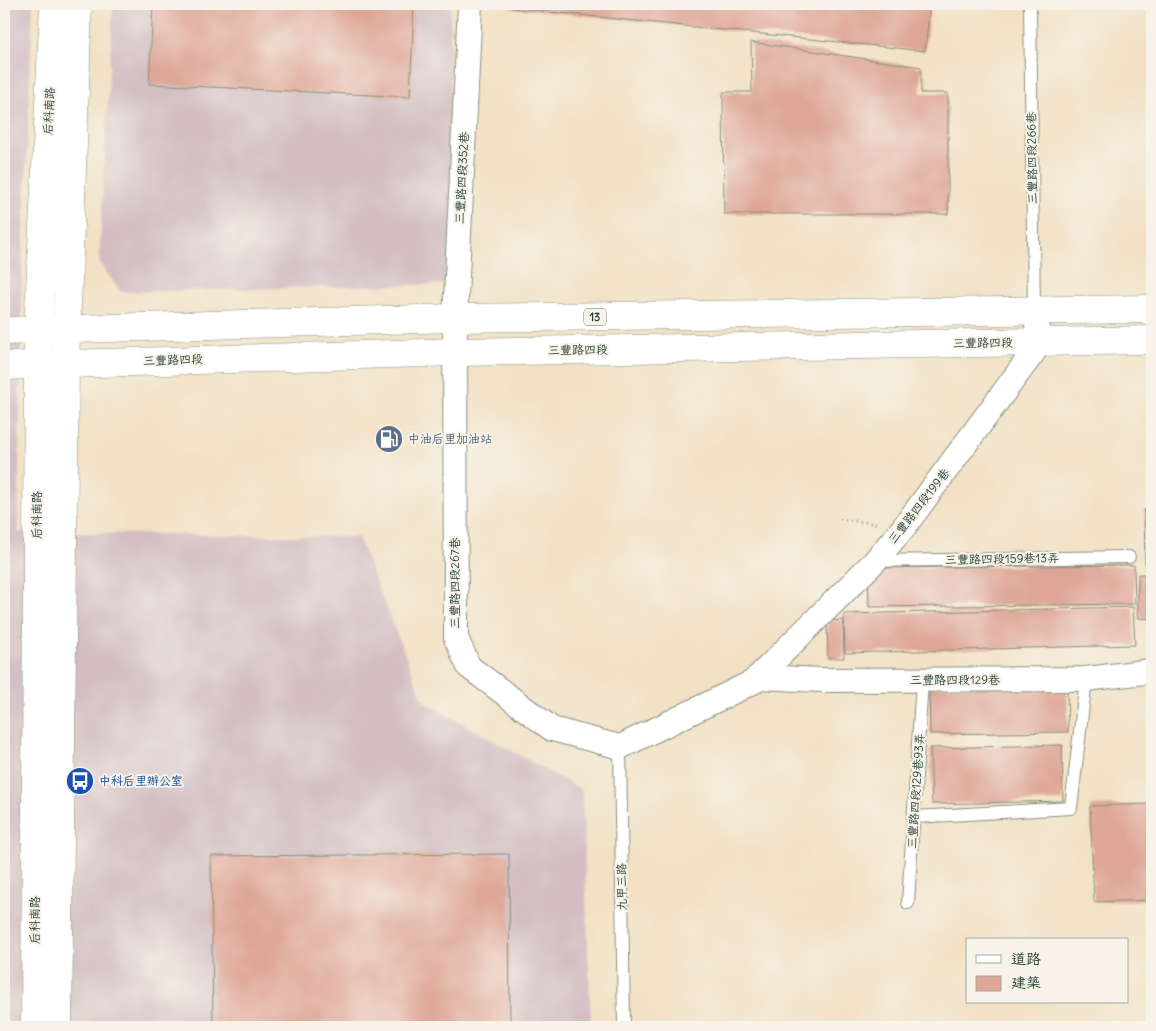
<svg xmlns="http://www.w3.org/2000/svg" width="1156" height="1031" font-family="Delius,'LXGW WenKai TC',sans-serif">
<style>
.industrial{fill:#d2bec3}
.building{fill:#dea697}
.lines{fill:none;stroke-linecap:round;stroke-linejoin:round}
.lane-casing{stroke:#888f7c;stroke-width:14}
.street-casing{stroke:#888f7c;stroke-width:26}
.secondary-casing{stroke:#888f7c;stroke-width:29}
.primary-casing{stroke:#888f7c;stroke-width:29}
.path{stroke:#888f7c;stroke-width:3;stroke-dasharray:1 4;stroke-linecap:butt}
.lane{stroke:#fff;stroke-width:12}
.street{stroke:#fff;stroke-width:24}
.secondary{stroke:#fff;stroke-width:28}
.primary{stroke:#fff;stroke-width:28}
.labels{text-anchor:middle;stroke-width:4;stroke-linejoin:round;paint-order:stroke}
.shield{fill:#f7f3e8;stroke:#60746a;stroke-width:1}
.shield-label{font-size:11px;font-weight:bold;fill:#1f3d34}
.street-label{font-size:12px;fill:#1f3d34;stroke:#f7f3e8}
.service-label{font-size:12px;fill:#4e5e75;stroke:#f7f3e8;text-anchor:start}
.transit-label{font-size:12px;fill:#164399;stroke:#f7f3e8;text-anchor:start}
</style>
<rect width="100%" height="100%" fill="#f7f3e8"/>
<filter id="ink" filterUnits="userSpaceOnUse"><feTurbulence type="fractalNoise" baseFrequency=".02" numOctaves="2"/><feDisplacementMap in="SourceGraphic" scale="10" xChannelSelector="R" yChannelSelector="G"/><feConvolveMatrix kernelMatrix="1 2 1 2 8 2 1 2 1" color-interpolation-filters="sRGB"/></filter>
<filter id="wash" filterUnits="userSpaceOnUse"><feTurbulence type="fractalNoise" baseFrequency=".0096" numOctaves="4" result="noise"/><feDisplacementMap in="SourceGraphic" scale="20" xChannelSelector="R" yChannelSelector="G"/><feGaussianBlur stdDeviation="1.12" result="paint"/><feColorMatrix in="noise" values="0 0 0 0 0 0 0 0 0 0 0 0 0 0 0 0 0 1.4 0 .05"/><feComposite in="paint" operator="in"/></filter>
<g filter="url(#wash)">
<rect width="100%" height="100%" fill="#f2e1c5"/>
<g class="industrial">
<path d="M 4,4 L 33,4 L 22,276 L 18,532 L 358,537 L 424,702 L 582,790 L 591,1027 L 4,1027 Z"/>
<path d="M 113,4 L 450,4 L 452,284 L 121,292 L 99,262 Z"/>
</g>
<g id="blocks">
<g class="building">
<path d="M 153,4 L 414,4 L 410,97 L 149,84 Z"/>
<path d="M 512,4 L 930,4 L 925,51 L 511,8 Z"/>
<path d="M 751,42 L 921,67 L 921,93 L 948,93 L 948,214 L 724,214 L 723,92 L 752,92 Z"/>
<path d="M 1144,510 L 1152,510 L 1152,562 L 1145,563 Z"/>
<path d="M 1134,565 L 1135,604 L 869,607 L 868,568 Z"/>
<path d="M 1138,574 L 1152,574 L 1152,619 L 1138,618 Z"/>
<path d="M 1133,607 L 1135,645 L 845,653 L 844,614 Z"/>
<path d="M 843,620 L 844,658 L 828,658 L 827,621 Z"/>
<path d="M 1067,685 L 1068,732 L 930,734 L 929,687 Z"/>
<path d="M 1062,745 L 1063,801 L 932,804 L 930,748 Z"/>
<path d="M 1152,804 L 1152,900 L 1094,902 L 1090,806 Z"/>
<path d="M 509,854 L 510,1027 L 213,1027 L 211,856 Z"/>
</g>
</g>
</g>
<g filter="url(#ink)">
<use href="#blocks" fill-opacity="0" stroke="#888f7c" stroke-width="1"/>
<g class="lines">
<defs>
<g id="lane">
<path d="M 1030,4 L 1034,312"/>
<path d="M 875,561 L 1129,557"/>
<path d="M 620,747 L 624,1027"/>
<path d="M 915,817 L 1071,808 L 1086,679"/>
<path d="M 908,903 L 922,680"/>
</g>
<g id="street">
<path d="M 470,4 L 455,318 L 456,638 L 469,667 L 552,729 L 620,747 L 753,682 L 875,561 L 904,527 L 1041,342 L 1034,312"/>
<path d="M 758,677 L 821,680 L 1086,679 L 1152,671"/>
</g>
<g id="secondary">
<path d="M 35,1027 L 38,330 L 54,4"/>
<path d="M 58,1027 L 65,364 L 78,4"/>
</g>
<g id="primary">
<path d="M 4,331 L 455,318 L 1152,309"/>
<path d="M 4,366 L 455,352 L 1152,340"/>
</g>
</defs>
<use href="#lane" class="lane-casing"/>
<use href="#street" class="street-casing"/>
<use href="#secondary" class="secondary-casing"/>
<use href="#primary" class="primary-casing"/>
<path class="path" d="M 840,519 L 879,524"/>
<use href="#lane" class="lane"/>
<use href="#street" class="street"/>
<use href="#secondary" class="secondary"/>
<use href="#primary" class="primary"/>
</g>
</g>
<defs>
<symbol id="fuel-disc" viewBox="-11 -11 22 22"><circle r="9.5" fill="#5c6f8a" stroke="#f7f3e8"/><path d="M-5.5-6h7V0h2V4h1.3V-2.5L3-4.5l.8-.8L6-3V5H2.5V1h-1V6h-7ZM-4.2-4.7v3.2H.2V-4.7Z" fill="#fff"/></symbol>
<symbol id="bus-disc" viewBox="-11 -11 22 22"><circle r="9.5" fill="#1a4fb4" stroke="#f7f3e8"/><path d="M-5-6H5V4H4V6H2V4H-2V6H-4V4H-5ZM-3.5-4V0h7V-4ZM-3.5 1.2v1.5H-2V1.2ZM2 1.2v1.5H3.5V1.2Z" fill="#fff"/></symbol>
</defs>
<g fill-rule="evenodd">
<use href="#fuel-disc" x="373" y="423" width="32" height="32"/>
<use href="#bus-disc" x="64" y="765" width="32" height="32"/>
</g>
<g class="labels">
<rect class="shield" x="584" y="308.5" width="22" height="17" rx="4"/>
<g class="shield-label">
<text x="595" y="321">13</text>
</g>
<g class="street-label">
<text transform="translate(49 111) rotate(-87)" y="4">后科南路</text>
<text transform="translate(1032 158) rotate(-91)" y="4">三豐路四段266巷</text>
<text transform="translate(462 178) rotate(-87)" y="4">三豐路四段352巷</text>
<text transform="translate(983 343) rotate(-1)" y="4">三豐路四段</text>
<text transform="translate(578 350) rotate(-1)" y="4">三豐路四段</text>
<text transform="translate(173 360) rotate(-2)" y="4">三豐路四段</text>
<text transform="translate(919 506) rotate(-52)" y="4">三豐路四段199巷</text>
<text transform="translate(37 515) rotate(-90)" y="4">后科南路</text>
<text transform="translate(1002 559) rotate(-1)" y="4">三豐路四段159巷13弄</text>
<text transform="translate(455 583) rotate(-90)" y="4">三豐路四段267巷</text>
<text x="955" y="684">三豐路四段129巷</text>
<text transform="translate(916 791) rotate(-86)" y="4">三豐路四段129巷93弄</text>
<text transform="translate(622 887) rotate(-91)" y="4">九甲三路</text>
<text transform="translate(35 920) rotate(-90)" y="4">后科南路</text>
</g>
<g class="service-label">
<text x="408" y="443">中油后里加油站</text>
</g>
<g class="transit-label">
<text x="99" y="785">中科后里辦公室</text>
</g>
</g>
<rect width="1156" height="1031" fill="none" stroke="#f7f3e8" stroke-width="20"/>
<rect x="966" y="938" width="162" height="65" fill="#f7f3e8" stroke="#a1aaa0"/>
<rect x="976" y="955" width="25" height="8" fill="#ffffff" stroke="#a1aaa0"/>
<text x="1011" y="964" font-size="15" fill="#1f3d34">道路</text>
<rect x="976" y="976" width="25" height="15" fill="#dea697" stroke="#a1aaa0"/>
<text x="1011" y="988" font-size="15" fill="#1f3d34">建築</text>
</svg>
